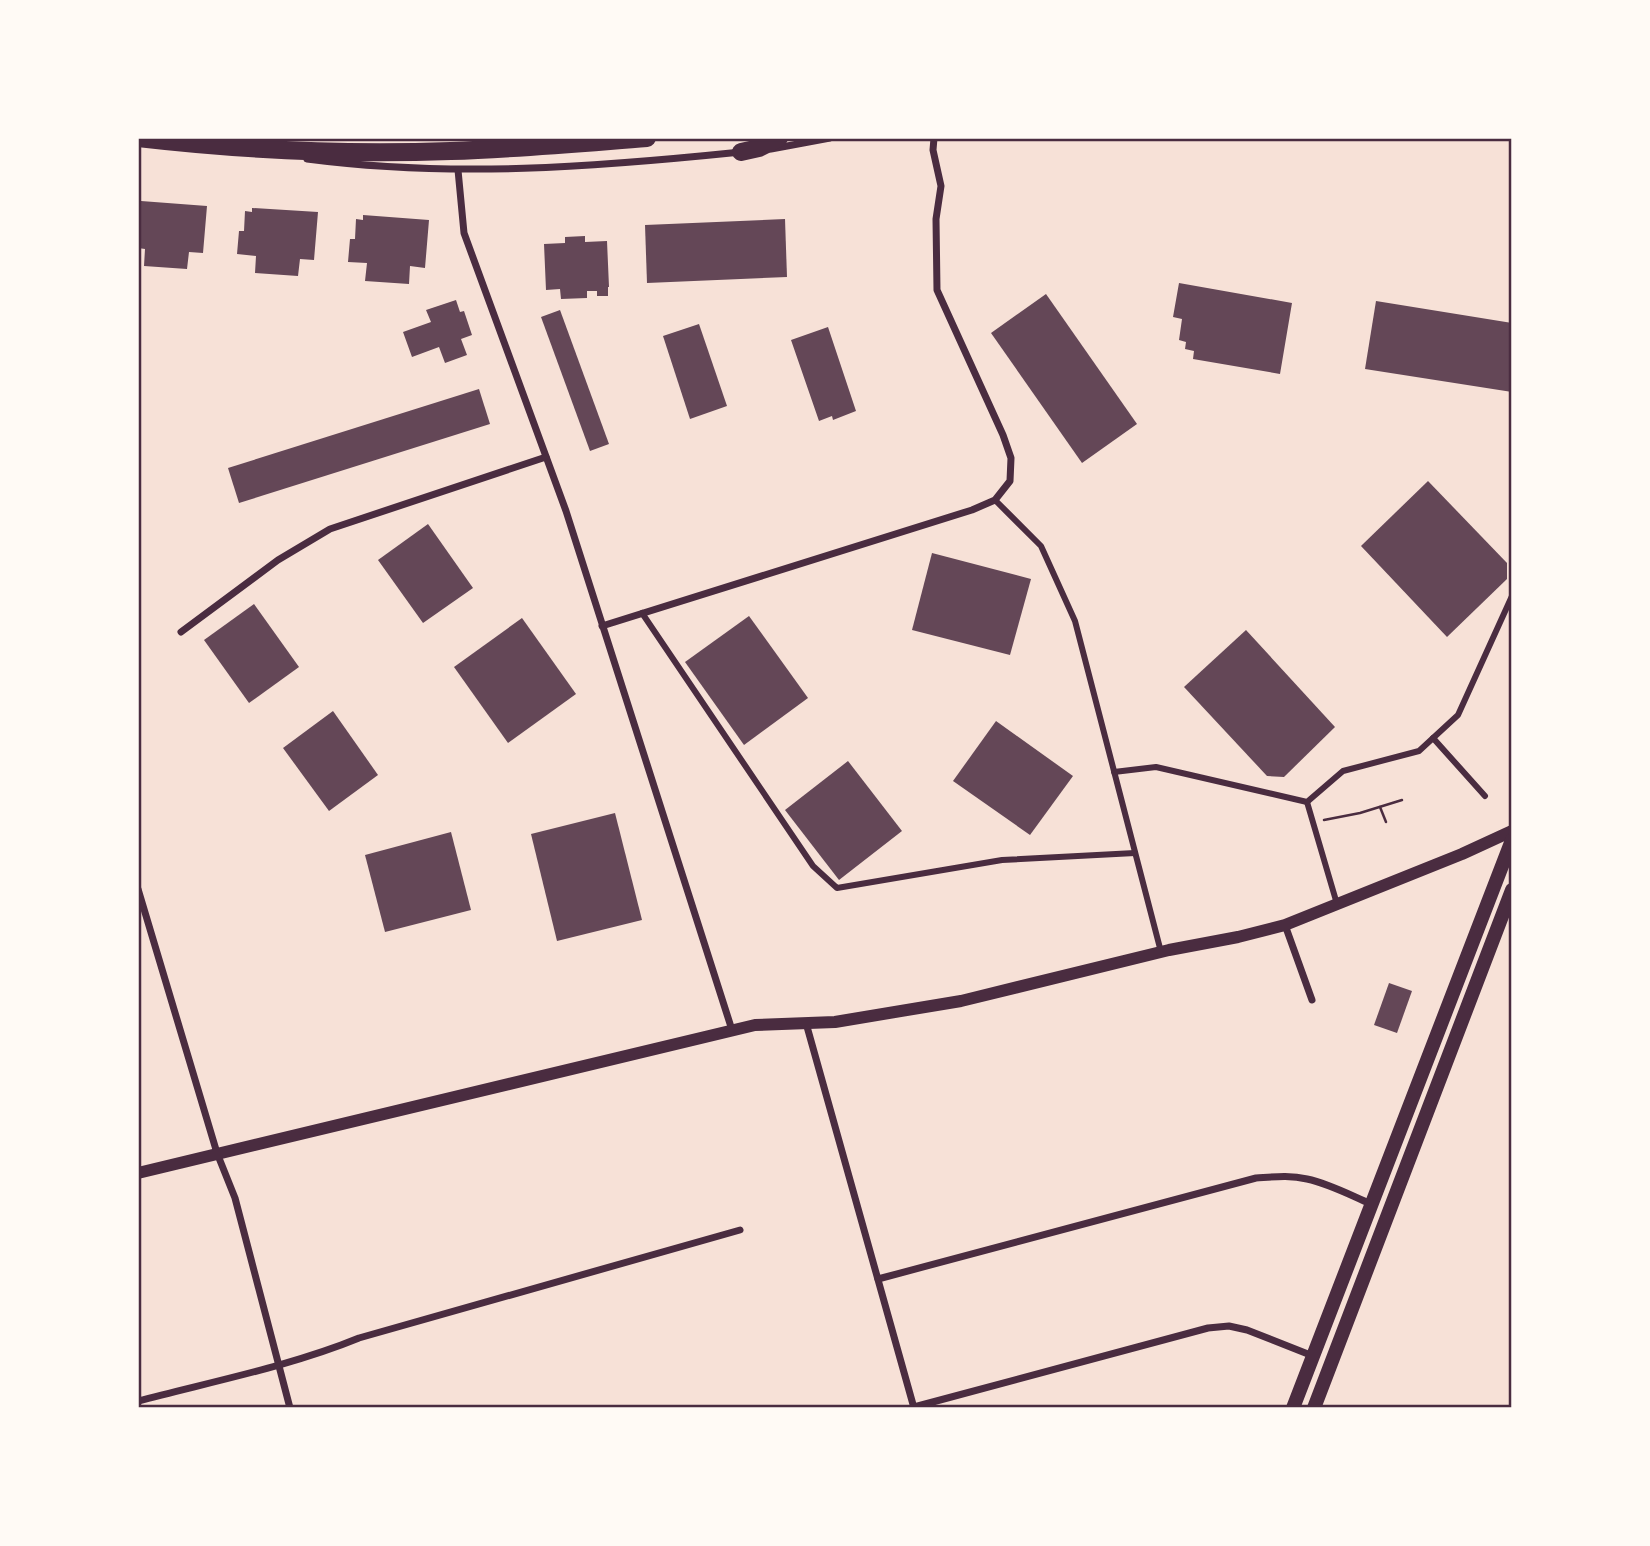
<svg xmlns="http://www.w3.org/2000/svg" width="1650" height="1546" font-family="'Nunito Sans',sans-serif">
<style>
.building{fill:#644757}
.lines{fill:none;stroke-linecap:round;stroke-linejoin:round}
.path{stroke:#4a2c40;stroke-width:2.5}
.pedestrian{stroke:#4a2c40;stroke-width:6}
.minor{stroke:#4a2c40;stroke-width:7}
.tertiary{stroke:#4a2c40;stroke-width:12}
.secondary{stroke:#4a2c40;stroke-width:14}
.primary{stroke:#4a2c40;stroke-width:18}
.trunk{stroke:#4a2c40;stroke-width:18}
.neatline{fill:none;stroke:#4a2c40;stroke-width:2.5}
</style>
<rect width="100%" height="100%" fill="#f7e1d7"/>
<g class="building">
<path d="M 141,201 L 207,206 L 203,253 L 189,252 L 187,269 L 144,266 L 145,249 L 138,248 L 138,205 L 141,205 Z"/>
<path d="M 252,208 L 318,212 L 314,260 L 300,259 L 298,276 L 255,273 L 256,256 L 237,254 L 239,231 L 244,231 L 245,211 L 252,212 Z"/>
<path d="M 363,215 L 429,220 L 425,268 L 410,266 L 409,284 L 365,281 L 367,263 L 348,262 L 350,239 L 355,239 L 356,219 L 363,220 Z"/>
<path d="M 785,219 L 787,277 L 647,283 L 645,225 Z"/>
<path d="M 585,236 L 585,242 L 607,241 L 609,287 L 608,287 L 608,296 L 597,296 L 597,291 L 587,291 L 587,298 L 561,299 L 560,289 L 546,290 L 544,244 L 565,243 L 565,237 Z"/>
<path d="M 1179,283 L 1292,303 L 1280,374 L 1193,359 L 1194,351 L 1185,349 L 1186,342 L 1179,340 L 1182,319 L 1173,317 Z"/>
<path d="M 1046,294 L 1137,424 L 1082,463 L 991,333 Z"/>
<path d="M 456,300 L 460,312 L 464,311 L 472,335 L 461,339 L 467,355 L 445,363 L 439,347 L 412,357 L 403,332 L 431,322 L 426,310 Z"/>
<path d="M 1376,301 L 1512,323 L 1512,392 L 1365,369 Z"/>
<path d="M 560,310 L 609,444 L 590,451 L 541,317 Z"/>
<path d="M 699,324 L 727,406 L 690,419 L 663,336 Z"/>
<path d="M 828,327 L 856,411 L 833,420 L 832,416 L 819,421 L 791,340 Z"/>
<path d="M 479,389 L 490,424 L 239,503 L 228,468 Z"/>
<path d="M 1428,481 L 1507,563 L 1507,579 L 1447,637 L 1361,546 Z"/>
<path d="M 428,524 L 473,588 L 423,623 L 378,560 Z"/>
<path d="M 932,553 L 1031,579 L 1010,655 L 912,630 Z"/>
<path d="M 254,604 L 299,667 L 249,703 L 204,640 Z"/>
<path d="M 749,616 L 808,698 L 744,745 L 685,662 Z"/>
<path d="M 522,618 L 576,694 L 508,743 L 454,667 Z"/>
<path d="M 1246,630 L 1335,727 L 1284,777 L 1267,776 L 1184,687 Z"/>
<path d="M 333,711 L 378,775 L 329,811 L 283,748 Z"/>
<path d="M 996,721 L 1073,776 L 1030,835 L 953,781 Z"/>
<path d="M 848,761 L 902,831 L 839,880 L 785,810 Z"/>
<path d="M 615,813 L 642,920 L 557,941 L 531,834 Z"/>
<path d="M 451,832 L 471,910 L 385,932 L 365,855 Z"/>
<path d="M 1389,983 L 1412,991 L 1397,1033 L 1374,1025 Z"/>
</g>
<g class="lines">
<g class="path">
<path d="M 1380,807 L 1386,822"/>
<path d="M 1324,820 L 1360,813 L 1402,800"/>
</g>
<g class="pedestrian">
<path d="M 995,500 L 1041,546 L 1075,621 L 1161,952"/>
<path d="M 642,613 L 813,866 L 837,888 L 1002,860 L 1135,853"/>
<path d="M 1433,738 L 1485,796"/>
<path d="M 1114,772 L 1156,767 L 1307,802 L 1343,771 L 1419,751 L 1458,715 L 1512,596"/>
<path d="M 1307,802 L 1337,904"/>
</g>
<g class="minor">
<path d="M 771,149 L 830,138"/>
<path d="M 307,159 C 453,178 595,167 741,152"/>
<path d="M 458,170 L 464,233 L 566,511 L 732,1030"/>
<path d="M 602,626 L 972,510 L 995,500 L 1010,481 L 1011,458 L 1003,435 L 937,290 L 936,219 L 941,186 L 933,150 L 934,138"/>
<path d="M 181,632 L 278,560 L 330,529 L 546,457"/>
<path d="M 138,889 L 217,1153 L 235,1198 L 290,1408"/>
<path d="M 1285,925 L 1312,1000"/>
<path d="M 806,1023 L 914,1408"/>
<path d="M 878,1279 L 1256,1178 C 1273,1177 1290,1175 1307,1179 C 1330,1184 1350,1195 1371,1204"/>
<path d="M 138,1401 C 210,1382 291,1366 359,1338 L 740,1230"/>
<path d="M 914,1407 L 1208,1328 L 1229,1326 L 1247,1330 L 1313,1356"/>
</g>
<path class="tertiary" d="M 138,1173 L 755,1025 L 835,1022 L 961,1001 L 1169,950 L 1238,937 L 1285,925 L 1462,854 L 1512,831"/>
<g class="secondary">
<path d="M 1293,1408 L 1512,840"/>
<path d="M 1314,1408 L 1512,890"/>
</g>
<path class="primary" d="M 741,152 L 759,148 L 779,138"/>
<path class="trunk" d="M 138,138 C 242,150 347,155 451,151 C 516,149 582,143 647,138"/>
</g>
<rect width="1650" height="1546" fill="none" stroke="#fffaf5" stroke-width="280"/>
<rect x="140" y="140" width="1370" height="1266" class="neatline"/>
</svg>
